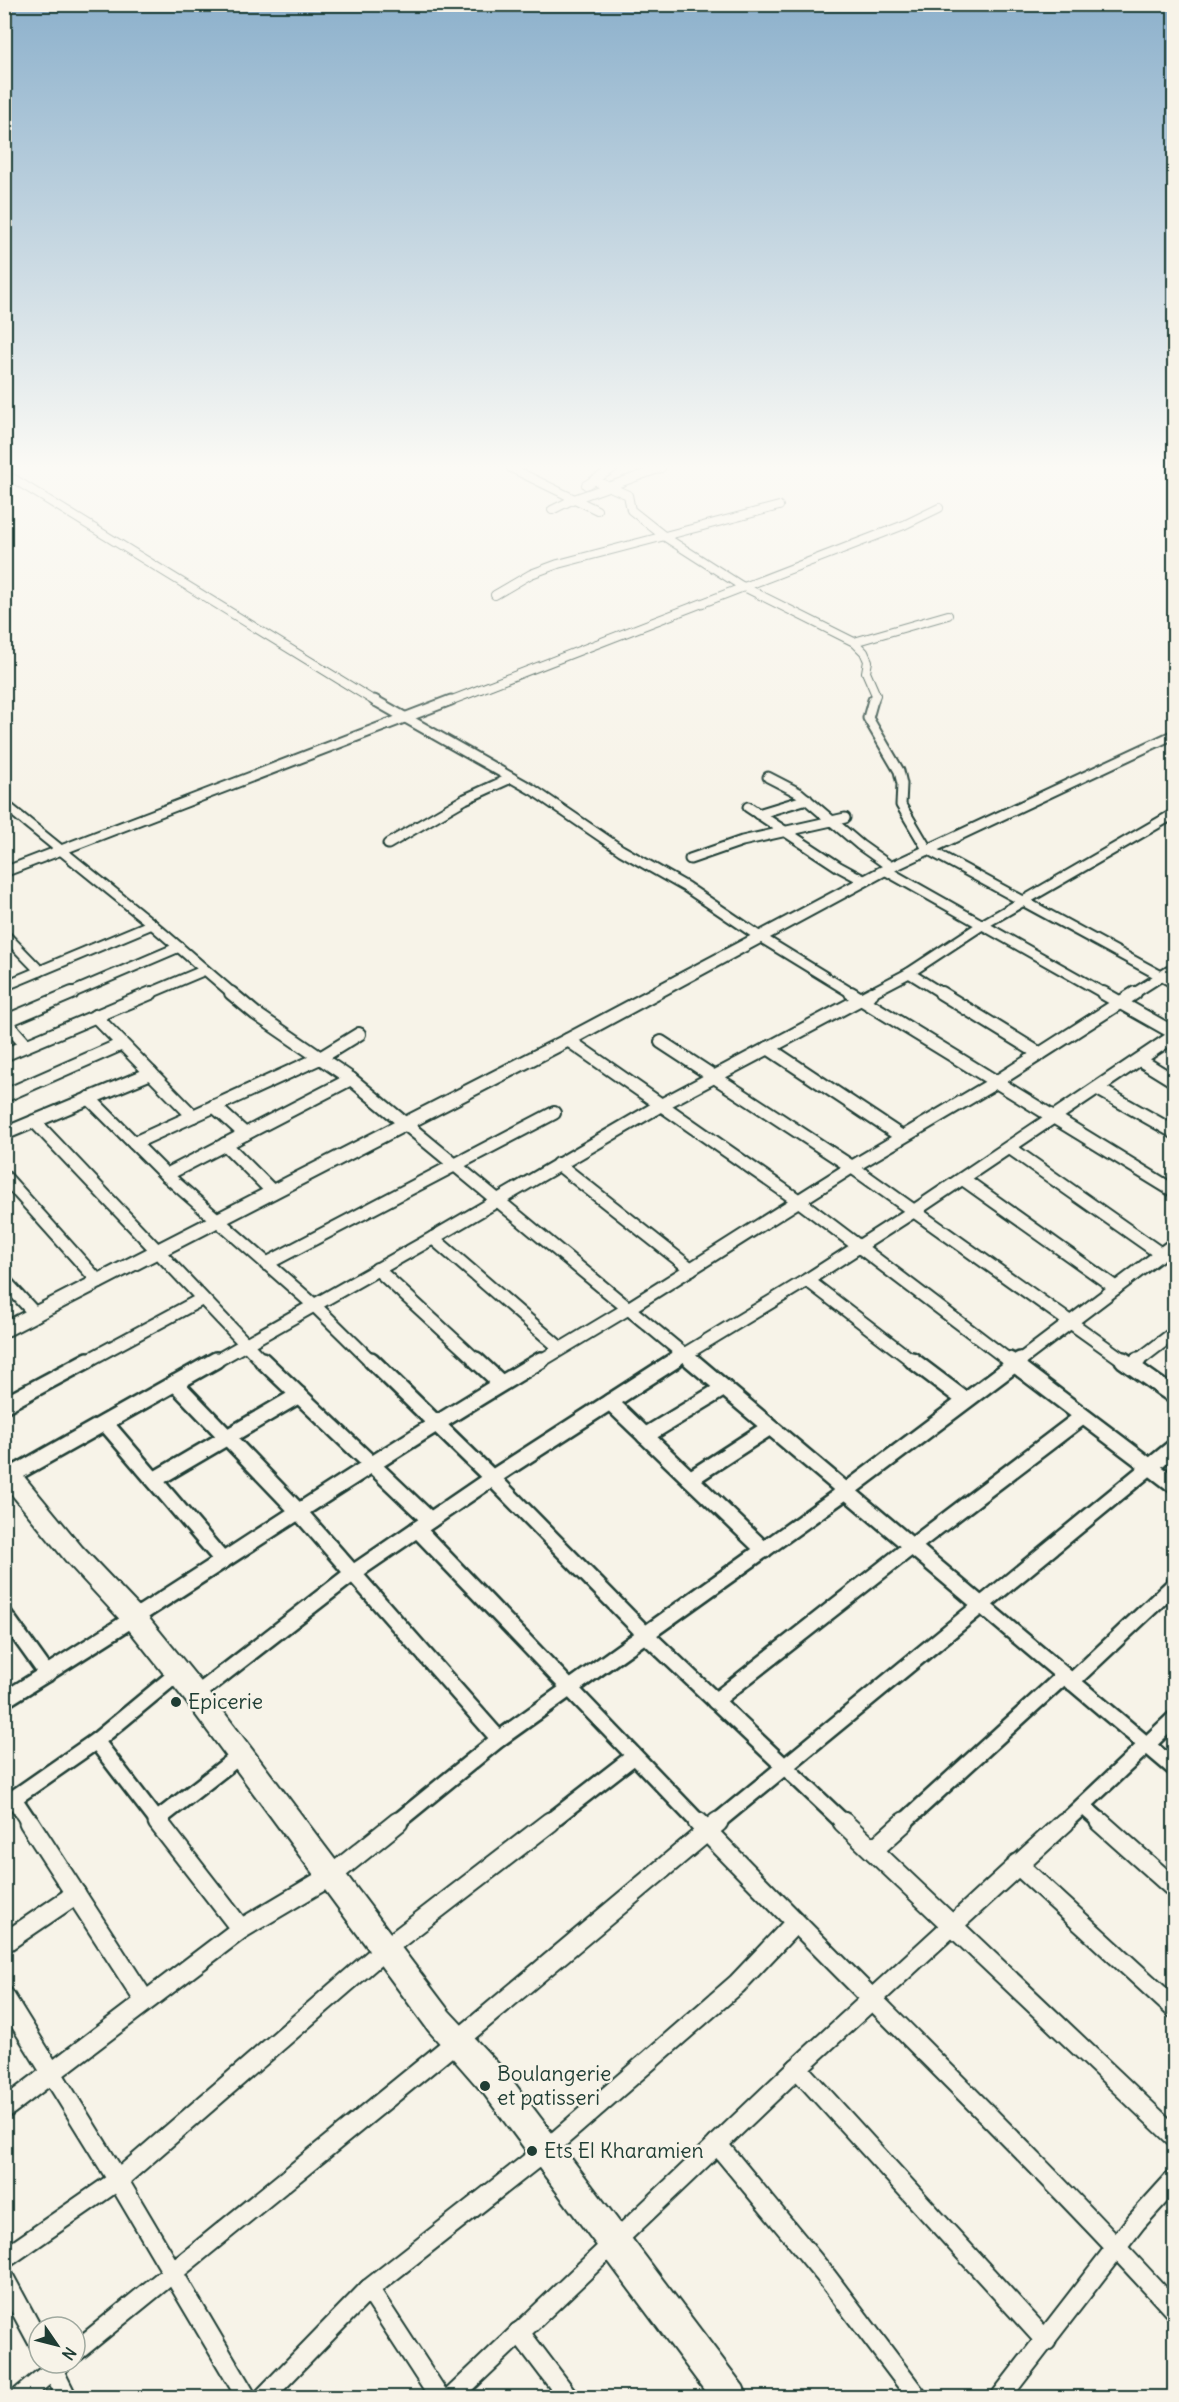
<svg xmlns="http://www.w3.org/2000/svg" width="1179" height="2402" font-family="Delius,sans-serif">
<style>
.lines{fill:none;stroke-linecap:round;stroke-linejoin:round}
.street-far4-casing{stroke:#1f3d34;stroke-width:10}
.street-far3-casing{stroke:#1f3d34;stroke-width:13}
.street-far2-casing{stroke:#1f3d34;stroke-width:16}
.street-far1-casing{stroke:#1f3d34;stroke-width:20}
.street-casing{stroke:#1f3d34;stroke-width:23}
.secondary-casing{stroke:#1f3d34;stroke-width:4}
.primary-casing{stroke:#1f3d34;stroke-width:4}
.street-far4{stroke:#f7f3e8;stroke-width:8}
.street-far3{stroke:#f7f3e8;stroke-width:9}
.street-far2{stroke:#f7f3e8;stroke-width:12}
.street-far1{stroke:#f7f3e8;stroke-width:15}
.street{stroke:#f7f3e8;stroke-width:19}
.secondary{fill:#f7f3e8;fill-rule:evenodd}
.primary{fill:#f7f3e8;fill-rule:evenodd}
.poi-dot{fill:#1f3d34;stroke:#f7f3e8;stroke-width:2}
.labels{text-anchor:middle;stroke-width:5;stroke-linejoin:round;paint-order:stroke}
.near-poi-label{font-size:21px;fill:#1f3d34;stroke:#f7f3e8;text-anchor:start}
</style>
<rect width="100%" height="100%" fill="#f7f3e8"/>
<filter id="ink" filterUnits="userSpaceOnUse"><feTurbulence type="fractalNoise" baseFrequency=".0167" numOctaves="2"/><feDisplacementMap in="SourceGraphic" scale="12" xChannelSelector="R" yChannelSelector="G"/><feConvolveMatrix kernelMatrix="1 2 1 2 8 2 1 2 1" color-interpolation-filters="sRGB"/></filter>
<g filter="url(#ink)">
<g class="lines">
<defs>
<g id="street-far4">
<path d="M 511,468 L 597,510"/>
<path d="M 4,473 L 376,702"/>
<path d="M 596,481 L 628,495 L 631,510 L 665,537 L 740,585 L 854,642 L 864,652 L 868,661 L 866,672 L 876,695 L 873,702"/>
<path d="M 586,485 L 614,468"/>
<path d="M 552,510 L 574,499 L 661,468"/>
<path d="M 495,595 L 531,574 L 558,564 L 779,506"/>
<path d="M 854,642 L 948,615"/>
<path d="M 447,702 L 904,525 L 939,508"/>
</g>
<g id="street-far3">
<path d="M 374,700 L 533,790 L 621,850 L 686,887 L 760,937 L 853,994"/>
<path d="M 873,700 L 868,718 L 899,771 L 902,784 L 901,805 L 927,849 L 1174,983"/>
<path d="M 768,777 L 799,793 L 860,845 L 891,867"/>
<path d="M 4,804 L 152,924 L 233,994"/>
<path d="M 748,807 L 839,867 L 865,881"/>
<path d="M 758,814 L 807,799"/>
<path d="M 388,844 L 465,799 L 511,778"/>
<path d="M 690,859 L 742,841 L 845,818"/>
<path d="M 885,870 L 1105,994"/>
<path d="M 4,872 L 451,700"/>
<path d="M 4,934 L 40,971"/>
<path d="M 909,973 L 943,994"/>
<path d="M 4,986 L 152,924"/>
<path d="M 69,994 L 179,947"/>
<path d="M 148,994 L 205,970"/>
<path d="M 869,994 L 909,973 L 982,925 L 1174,814"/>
<path d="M 1133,994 L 1174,968"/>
</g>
<g id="street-far2">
<path d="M 231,993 L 256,1014 L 351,1079 L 693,1362"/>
<path d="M 851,993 L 1174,1191"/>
<path d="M 941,993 L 1040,1054"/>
<path d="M 1103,993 L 1174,1033"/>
<path d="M 95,1016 L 193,1116"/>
<path d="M 4,1020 L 26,1045"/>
<path d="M 6,1021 L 72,993"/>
<path d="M 568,1040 L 799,1201 L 1011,1362"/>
<path d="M 661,1042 L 852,1167 L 1126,1362"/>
<path d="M 768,1048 L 902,1137"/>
<path d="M 4,1055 L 151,993"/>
<path d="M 1140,1060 L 1174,1081"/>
<path d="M 1098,1089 L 1174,1132"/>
<path d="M 4,1096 L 122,1044"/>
<path d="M 89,1098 L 166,1175 L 314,1305 L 372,1362"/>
<path d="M 214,1106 L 245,1134"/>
<path d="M 34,1121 L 263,1362"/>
<path d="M 4,1134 L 151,1073"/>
<path d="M 134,1143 L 320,1058 L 359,1034"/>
<path d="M 225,1144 L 273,1192"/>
<path d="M 1010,1148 L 1161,1254"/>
<path d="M 558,1164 L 691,1269"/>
<path d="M 166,1175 L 351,1079"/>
<path d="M 4,1176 L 99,1282"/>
<path d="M 963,1179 L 1116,1288"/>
<path d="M 433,1238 L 560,1348"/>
<path d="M 266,1264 L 554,1113"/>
<path d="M 377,1269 L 478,1362"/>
<path d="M 4,1280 L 36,1315"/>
<path d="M 807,1280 L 914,1362"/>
<path d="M 85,1362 L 202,1299"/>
<path d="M 214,1362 L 433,1238 L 661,1105 L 872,993"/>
<path d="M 539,1362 L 629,1308 L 852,1167 L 996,1082 L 1135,993"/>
<path d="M 672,1362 L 807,1280 L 914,1211 L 1174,1036"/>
<path d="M 1018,1362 L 1174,1244"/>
<path d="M 1136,1362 L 1174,1333"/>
</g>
<g id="street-far1">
<path d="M 262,1360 L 430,1520"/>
<path d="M 371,1360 L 492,1478 L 645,1634 L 844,1823"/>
<path d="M 476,1360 L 501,1383"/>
<path d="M 691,1360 L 1174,1768"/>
<path d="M 912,1360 L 965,1400"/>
<path d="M 1009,1360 L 1174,1485"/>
<path d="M 1123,1360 L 1174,1396"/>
<path d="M 1131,1365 L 1138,1360"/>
<path d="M 175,1383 L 299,1512 L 499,1739"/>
<path d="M 610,1402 L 764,1550"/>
<path d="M 4,1405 L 88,1360"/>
<path d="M 105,1423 L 223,1561"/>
<path d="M 645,1436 L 724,1388"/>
<path d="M 5,1479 L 216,1360"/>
<path d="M 690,1479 L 770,1427"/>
<path d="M 154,1480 L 299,1395"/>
<path d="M 417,1529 L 699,1823"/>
<path d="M 4,1614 L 47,1674"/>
<path d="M 1071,1682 L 1174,1585"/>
<path d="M 196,1695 L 353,1573 L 492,1478 L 675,1360"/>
<path d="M 4,1700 C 184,1589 359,1468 541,1360"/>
<path d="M 715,1701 L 911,1547 L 1082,1417"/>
<path d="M 96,1741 L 159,1823"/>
<path d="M 14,1799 L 30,1823"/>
<path d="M 4,1805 L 96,1741 L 178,1673"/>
<path d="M 1083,1806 L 1102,1823"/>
<path d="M 157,1820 L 242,1754"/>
<path d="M 396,1823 L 499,1739 L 846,1491 L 1020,1360"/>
<path d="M 548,1823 L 633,1757"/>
<path d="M 716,1823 L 1174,1447"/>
<path d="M 903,1823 L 1064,1676"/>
<path d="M 1064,1823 L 1174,1719"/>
</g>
<g id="street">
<path d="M 29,1822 L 145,2001"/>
<path d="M 158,1822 L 241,1929"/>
<path d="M 698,1822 C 855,1986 1021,2142 1174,2310"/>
<path d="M 843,1822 L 1174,2136"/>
<path d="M 1100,1822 L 1174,1888"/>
<path d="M 873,1850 L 904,1822"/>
<path d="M 1017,1864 L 1174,2008"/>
<path d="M 4,1943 L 76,1894"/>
<path d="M 4,1996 L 118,2180 L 247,2398"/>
<path d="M 797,2068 L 1046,2341"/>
<path d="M 4,2109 L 241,1929 L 332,1875 L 398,1822"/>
<path d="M 717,2144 L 826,2276 L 918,2398"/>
<path d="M 4,2259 L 118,2180 L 386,1948 L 550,1822"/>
<path d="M 4,2278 L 39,2343"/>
<path d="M 369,2289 L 440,2398"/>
<path d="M 519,2332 L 569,2398"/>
<path d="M 75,2352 L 457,2041 L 718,1822"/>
<path d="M 50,2364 L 67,2398"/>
<path d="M 19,2398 L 61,2363"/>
<path d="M 263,2398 L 369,2289 L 546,2150 L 737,1984 L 795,1923"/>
<path d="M 451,2398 L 797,2068 L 1065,1822"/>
<path d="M 1000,2398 L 1136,2222 L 1174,2180"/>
</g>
<path id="secondary" d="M 1174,730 L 1174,739 L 890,873 L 574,1044 L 4,1338 L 4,1322 L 562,1036 L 880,867 Z"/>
<path id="primary" d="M 4,1459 L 12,1462 L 82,1547 L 144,1612 L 205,1687 L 449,2011 L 506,2072 L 743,2386 L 748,2398 L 710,2398 L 484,2094 L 429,2031 L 187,1703 L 126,1626 L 66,1561 L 4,1485 Z"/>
</defs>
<use href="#street-far4" class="street-far4-casing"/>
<use href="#street-far3" class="street-far3-casing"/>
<use href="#street-far2" class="street-far2-casing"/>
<use href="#street-far1" class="street-far1-casing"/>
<use href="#street" class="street-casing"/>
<use href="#secondary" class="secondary-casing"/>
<use href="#primary" class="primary-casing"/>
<use href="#street-far4" class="street-far4"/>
<use href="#street-far3" class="street-far3"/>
<use href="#street-far2" class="street-far2"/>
<use href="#street-far1" class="street-far1"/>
<use href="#street" class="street"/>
<use href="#secondary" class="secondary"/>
<use href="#primary" class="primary"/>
</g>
</g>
<linearGradient id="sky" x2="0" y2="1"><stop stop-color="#8db1cc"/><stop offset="0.58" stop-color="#fbfaf5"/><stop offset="1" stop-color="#fbfaf5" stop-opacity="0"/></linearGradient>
<rect width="1179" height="805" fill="url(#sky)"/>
<g class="poi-dot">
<circle cx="176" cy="1702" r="6"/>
<circle cx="485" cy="2086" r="6"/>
<circle cx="532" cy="2151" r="6"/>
</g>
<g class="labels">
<g class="near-poi-label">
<text x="188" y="1709">Epicerie</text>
<text x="497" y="2081">Boulangerie<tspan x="497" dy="24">et patisseri</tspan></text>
<text x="544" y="2158">Ets El Kharamien</text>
</g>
</g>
<rect width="1179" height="2402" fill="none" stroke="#f7f3e8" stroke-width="24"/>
<rect x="12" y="12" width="1155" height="2378" fill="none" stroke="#1f3d34" stroke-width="2" filter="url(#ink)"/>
<g transform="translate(57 2345) rotate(125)"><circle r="28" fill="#f7f3e8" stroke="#a1aaa0" stroke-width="1.5"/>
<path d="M0-4.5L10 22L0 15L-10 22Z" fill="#1f3d34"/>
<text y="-9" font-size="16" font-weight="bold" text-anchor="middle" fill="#1f3d34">N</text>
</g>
</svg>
